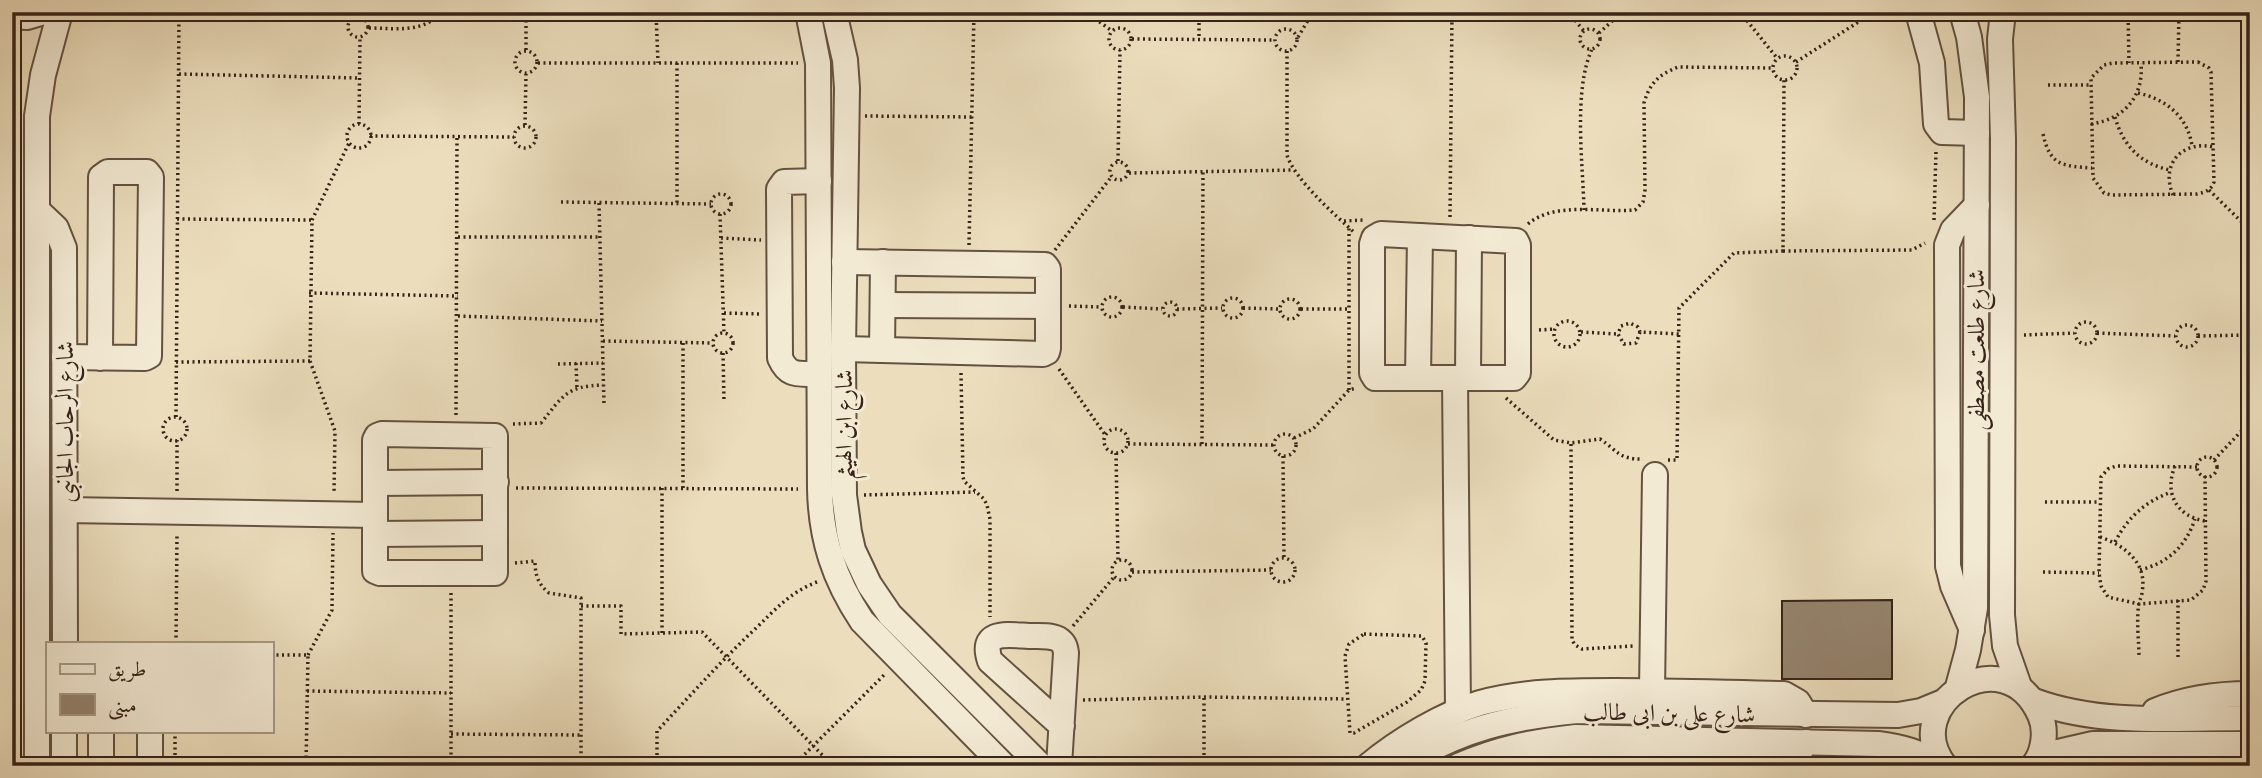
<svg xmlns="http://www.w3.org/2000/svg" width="2262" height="778" font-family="'IM FELL Double Pica',Amiri,serif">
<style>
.building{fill:#95846e;stroke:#372318;stroke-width:2}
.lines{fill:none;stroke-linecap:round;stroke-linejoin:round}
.minor-casing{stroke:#645241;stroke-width:28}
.path{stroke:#372318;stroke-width:3.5;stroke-dasharray:2 3.5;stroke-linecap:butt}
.minor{stroke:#f3ead4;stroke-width:24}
.labels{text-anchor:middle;stroke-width:6;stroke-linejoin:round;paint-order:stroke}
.street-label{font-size:24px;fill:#372318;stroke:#f3ead4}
</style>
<rect width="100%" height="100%" fill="#ecdebd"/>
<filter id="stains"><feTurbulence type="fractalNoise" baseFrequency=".00286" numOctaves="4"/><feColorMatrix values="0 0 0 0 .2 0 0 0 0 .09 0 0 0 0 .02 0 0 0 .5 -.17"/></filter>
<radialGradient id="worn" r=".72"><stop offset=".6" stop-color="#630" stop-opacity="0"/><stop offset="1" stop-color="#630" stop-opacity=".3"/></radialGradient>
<path class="building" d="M 1892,600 L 1892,679 L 1782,679 L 1782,601 Z"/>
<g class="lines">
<defs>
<g id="minor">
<path d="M 808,12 L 818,63 L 820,489 C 821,539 834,579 862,621 L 1004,766"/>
<path d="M 834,12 L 845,60 L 847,88 L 843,349 L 844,495 L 849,532 L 853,550 L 869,584 L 890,615 L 1041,766"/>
<path d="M 1918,12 L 1932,63 L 1936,124 L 1942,132 L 1977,133"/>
<path d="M 2003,12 L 2000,39 L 2003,139 L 2002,615 L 2005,646 L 2019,686"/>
<path d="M 12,16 L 27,17 L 44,12"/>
<path d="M 819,181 L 784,182 L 779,189 L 780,358 C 789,378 799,373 819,374"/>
<path d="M 38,211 L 56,228 L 64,248 L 65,643"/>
<path d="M 1381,234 L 1516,241 L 1518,245 L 1518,373 L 1514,378 L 1375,378 L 1372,373 L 1372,244 L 1374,238 Z"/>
<path d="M 883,305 L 1048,306"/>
<path d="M 843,349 L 1043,354 L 1047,352 L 1048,348 L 1048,269 L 1045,265 L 844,262"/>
<path d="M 882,350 L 883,262"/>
<path d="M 64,357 L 145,358 L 149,356 L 151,177 L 147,172 L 108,172 L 101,177 L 100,358"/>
<path d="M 1418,378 L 1420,236"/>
<path d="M 1455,378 L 1458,711"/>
<path d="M 1468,378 L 1469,238"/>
<path d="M 382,434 L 495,436 L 495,573 L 380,573 L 375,571 L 375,440 L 377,436 Z"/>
<path d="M 375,483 L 496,482"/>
<path d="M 65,510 L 375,515"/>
<path d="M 375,534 L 495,533"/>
<path d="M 1972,630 L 1953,586 L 1948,566 L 1947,245 L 1953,230 L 1977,205"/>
<path d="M 1958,687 L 1968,650 L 1975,608 L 1977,97 L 1969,37 L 1962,12"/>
<path d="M 1652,691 L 1655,475"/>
<path d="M 2034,701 C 2102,726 2178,718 2250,718"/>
<path d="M 2155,711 C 2186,698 2217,694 2250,694"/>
<path d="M 150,731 L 150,766"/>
<path d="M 2179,744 L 2191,755 L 2216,766"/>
<path d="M 2036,762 L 2054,753 L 2093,744 L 2250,744"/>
<path d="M 37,766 L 37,116 L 43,75 L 60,12"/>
<path d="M 64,766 L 64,731"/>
<path d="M 101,766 L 101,731"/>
<path d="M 1059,766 L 1066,653 C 1065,646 1064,643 1058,639 C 1050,635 1039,636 1029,636 C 1009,635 979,629 990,661 L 1062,726"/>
<path d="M 1368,766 C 1398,741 1443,714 1480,703 C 1524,691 1568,691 1613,691 C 1670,691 1727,693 1784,694 L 1798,702 L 1806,715"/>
<path d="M 1402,766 C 1458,729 1512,717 1577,711 L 1898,715 L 1921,711 L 1943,702"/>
<path d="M 1458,766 C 1500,748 1531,742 1576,737 L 1878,744 C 1901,747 1922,752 1941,766"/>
<path d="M 1526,766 L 1575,758 L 1779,764 L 1796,757 L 1806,742"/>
<path d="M 1945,766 C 1897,706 2004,634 2040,715 C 2047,730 2044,753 2033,766"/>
</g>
</defs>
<use href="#minor" class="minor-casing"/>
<g class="path">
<path d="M 348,12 L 351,19"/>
<path d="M 656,12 L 658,63"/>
<path d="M 1086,12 L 1112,31"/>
<path d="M 1199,12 L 1199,39"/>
<path d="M 1568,12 L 1584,31"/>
<path d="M 1740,12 L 1777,58"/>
<path d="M 2128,12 L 2129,63"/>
<circle cx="358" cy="27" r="10"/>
<circle cx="1120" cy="39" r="11"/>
<path d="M 369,28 C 395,28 423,34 441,12"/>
<circle cx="1590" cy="39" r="10"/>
<circle cx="1286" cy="40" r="11"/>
<path d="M 1599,33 L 1622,12"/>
<path d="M 1298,37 L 1313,12"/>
<path d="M 1132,39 L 1275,40"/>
<path d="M 526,50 L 526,12"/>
<circle cx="526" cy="62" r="11"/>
<path d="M 1287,51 L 1287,155 C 1294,179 1336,216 1355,233"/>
<circle cx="1785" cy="68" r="12"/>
<path d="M 1796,62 L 1874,12"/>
<path d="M 2178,62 L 2179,12"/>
<path d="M 2198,62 L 2209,68 L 2211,72 L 2214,182 C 2211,190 2206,192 2197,194 L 2111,195 L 2104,193 L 2093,178 L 2091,78 L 2104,65 L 2113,63 Z"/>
<path d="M 538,63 L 798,63"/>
<path d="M 677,63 L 677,203"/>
<path d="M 179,74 L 359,78"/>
<path d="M 2048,85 L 2089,85"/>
<path d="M 2138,93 C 2166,99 2188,117 2192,146"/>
<path d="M 865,116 L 972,117"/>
<path d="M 2115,117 C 2123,146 2141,164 2170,170"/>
<path d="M 359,124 L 360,38"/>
<path d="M 2091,124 C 2124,119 2144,97 2141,63"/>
<circle cx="359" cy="136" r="12"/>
<path d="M 525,125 L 526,74"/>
<circle cx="525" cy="137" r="11"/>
<path d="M 2043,134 C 2050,166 2063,166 2092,168"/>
<path d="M 370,136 L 514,137"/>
<path d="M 1118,161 L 1120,50"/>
<circle cx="1119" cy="171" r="9"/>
<path d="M 1129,173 L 1293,170"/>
<path d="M 2209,190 L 2250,230"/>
<circle cx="721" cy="204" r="10"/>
<path d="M 2173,195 C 2160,164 2182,140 2214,147"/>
<path d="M 561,202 L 711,204"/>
<path d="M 599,203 L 604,405"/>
<path d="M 1584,210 C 1583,163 1573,91 1592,49"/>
<path d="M 720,214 L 724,333"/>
<path d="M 1450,217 L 1452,12"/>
<path d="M 177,219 L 312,220"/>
<path d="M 1934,220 L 1936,151"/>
<path d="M 1344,221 L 1364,220"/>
<path d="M 1528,224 C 1555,201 1601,213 1635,210 L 1643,202 L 1645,190 L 1644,103 C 1650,83 1658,75 1678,67 L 1773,68"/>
<path d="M 458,237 L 600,237"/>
<path d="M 721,238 L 761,240"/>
<path d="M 969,245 L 974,12"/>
<path d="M 1055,250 L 1112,176"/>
<path d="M 1783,251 L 1912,250 L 1925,243"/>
<path d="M 309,293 L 458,296"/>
<circle cx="1112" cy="307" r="10"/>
<circle cx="1233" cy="308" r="10"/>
<circle cx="1290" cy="309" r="10"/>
<circle cx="1170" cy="309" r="7"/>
<path d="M 1069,306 L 1102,307"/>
<path d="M 1123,307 L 1162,309"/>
<path d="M 1243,308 L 1279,309"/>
<path d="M 1177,309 L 1222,308"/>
<path d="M 1301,309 L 1348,309"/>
<path d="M 724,313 L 760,314"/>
<path d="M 458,316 L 602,321"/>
<circle cx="1567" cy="334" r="13"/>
<circle cx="2086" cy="333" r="11"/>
<circle cx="2187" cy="336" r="11"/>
<path d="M 1539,330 L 1554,329"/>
<path d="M 1581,332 L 1617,334"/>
<path d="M 1640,332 L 1636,343 L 1624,344 L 1618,334 L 1621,326 L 1630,323 L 1638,327 L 1640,332 L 1679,334"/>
<circle cx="723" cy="343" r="10"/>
<path d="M 2097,333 L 2175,336"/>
<path d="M 2024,335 L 2074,333"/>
<path d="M 2198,336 L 2250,335"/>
<path d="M 603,341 L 713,343"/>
<path d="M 683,343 L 683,488"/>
<path d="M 723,353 L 724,401"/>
<path d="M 310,361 L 335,431 L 334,494"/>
<path d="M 176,362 L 310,361 L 312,220 L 349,143"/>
<path d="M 576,363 L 577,388"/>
<path d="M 558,364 L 603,363"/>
<path d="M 1059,369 L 1106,436"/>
<path d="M 961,373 L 963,477 L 964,481 L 984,499 L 987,505 L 990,519 L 990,617"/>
<path d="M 1349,390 L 1349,227"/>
<path d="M 1506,398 L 1554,440 L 1571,443 L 1600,439 C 1618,451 1618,459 1642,459"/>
<path d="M 456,415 L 457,137"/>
<path d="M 176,417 L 179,12"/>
<circle cx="175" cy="429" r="12"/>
<path d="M 513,424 L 541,423 C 563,396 566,386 603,385"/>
<circle cx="1116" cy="441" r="12"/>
<circle cx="1285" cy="445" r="11"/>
<path d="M 1294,438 L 1313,429 L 1349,390 L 1356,388"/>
<path d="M 1128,444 L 1273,445"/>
<path d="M 1202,444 L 1203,171"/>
<path d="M 1571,444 L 1572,640 L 1575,645 L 1582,649 L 1633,646"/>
<path d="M 1116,453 L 1118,560"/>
<path d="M 1283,456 L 1284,558"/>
<circle cx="2207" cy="467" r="10"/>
<path d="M 1668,460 L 1677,460 L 1679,308 L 1734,253 L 1783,251 L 1784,80"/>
<path d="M 2214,460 L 2250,422"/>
<path d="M 2175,466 C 2164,493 2176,516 2205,521"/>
<path d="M 2197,467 L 2116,466 L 2108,469 L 2101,477 L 2099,573 L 2101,586 L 2108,597 L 2139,604 L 2191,600 L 2203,590 L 2206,581 L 2205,476"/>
<path d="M 516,488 L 798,489"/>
<path d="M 662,488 L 662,633"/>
<path d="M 177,491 L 177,440"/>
<path d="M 864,495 L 975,492"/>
<path d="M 2045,502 L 2100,502"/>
<path d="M 2100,537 C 2124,545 2148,563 2142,592 C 2142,596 2140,599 2139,603 C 2136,620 2139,641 2139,658"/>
<path d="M 2115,542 C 2128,517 2145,502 2171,492"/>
<circle cx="1283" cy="570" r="12"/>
<circle cx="1122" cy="570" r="10"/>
<path d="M 515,563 L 535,561 C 535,575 538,584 549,593 L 581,598 L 581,766"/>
<path d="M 2140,570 C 2168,563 2186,546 2195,519"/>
<path d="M 1132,572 L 1271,570"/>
<path d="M 2043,572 L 2099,573"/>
<path d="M 451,593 L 451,766"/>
<path d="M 581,606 L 621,606 L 621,634 L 702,632 L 833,766"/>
<path d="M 1073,626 L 1114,577"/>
<path d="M 1364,634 L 1422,636 L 1426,643 L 1425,681 L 1421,690 L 1407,702 L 1354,733 L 1350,733 L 1345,656 L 1349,644 Z"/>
<path d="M 176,643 L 177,533"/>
<path d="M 271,655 L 308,655 L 306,766"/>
<path d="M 308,655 L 332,610 L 333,533"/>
<path d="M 2178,657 L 2178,600"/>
<path d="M 307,691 L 451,693"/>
<path d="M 1204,698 L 1204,766"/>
<path d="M 1083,700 L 1204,697 L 1347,699"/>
<path d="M 451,734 L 581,735"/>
<path d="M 175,766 L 175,731"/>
<path d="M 657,766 L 657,731 C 689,697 720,662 754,630 C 775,610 790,592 817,582"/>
<path d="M 793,766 L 886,673"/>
</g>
<use href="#minor" class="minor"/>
</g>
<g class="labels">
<g class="street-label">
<text transform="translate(1976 350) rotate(-90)" y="8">شارع طلعت مصطفى</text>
<text transform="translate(65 422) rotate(-90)" y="8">شارع الرحاب الجانبى</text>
<text transform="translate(844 425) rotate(-90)" y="8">شارع ابن الهيثم</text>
<text transform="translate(1669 713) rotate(1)" y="8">شارع على بن ابى طالب</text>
</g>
</g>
<rect width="2262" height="778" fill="none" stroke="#ecdebd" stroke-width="42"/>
<rect x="14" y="14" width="2234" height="750" fill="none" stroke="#372318" stroke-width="3.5"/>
<rect x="21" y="21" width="2220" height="736" fill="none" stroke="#372318" stroke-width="2"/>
<rect x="46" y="642" width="228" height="91" fill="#f3ead4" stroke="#a89a89" stroke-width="2"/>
<rect x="60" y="664" width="35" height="10" fill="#f3ead4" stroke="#a89a89" stroke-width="2"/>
<text x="108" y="676" font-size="21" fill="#372318">طريق</text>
<rect x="60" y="694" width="35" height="21" fill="#95846e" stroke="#a89a89" stroke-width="2"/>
<text x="108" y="712" font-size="21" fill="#372318">مبنى</text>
<rect width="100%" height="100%" filter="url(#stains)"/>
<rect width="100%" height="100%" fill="url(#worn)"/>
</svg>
